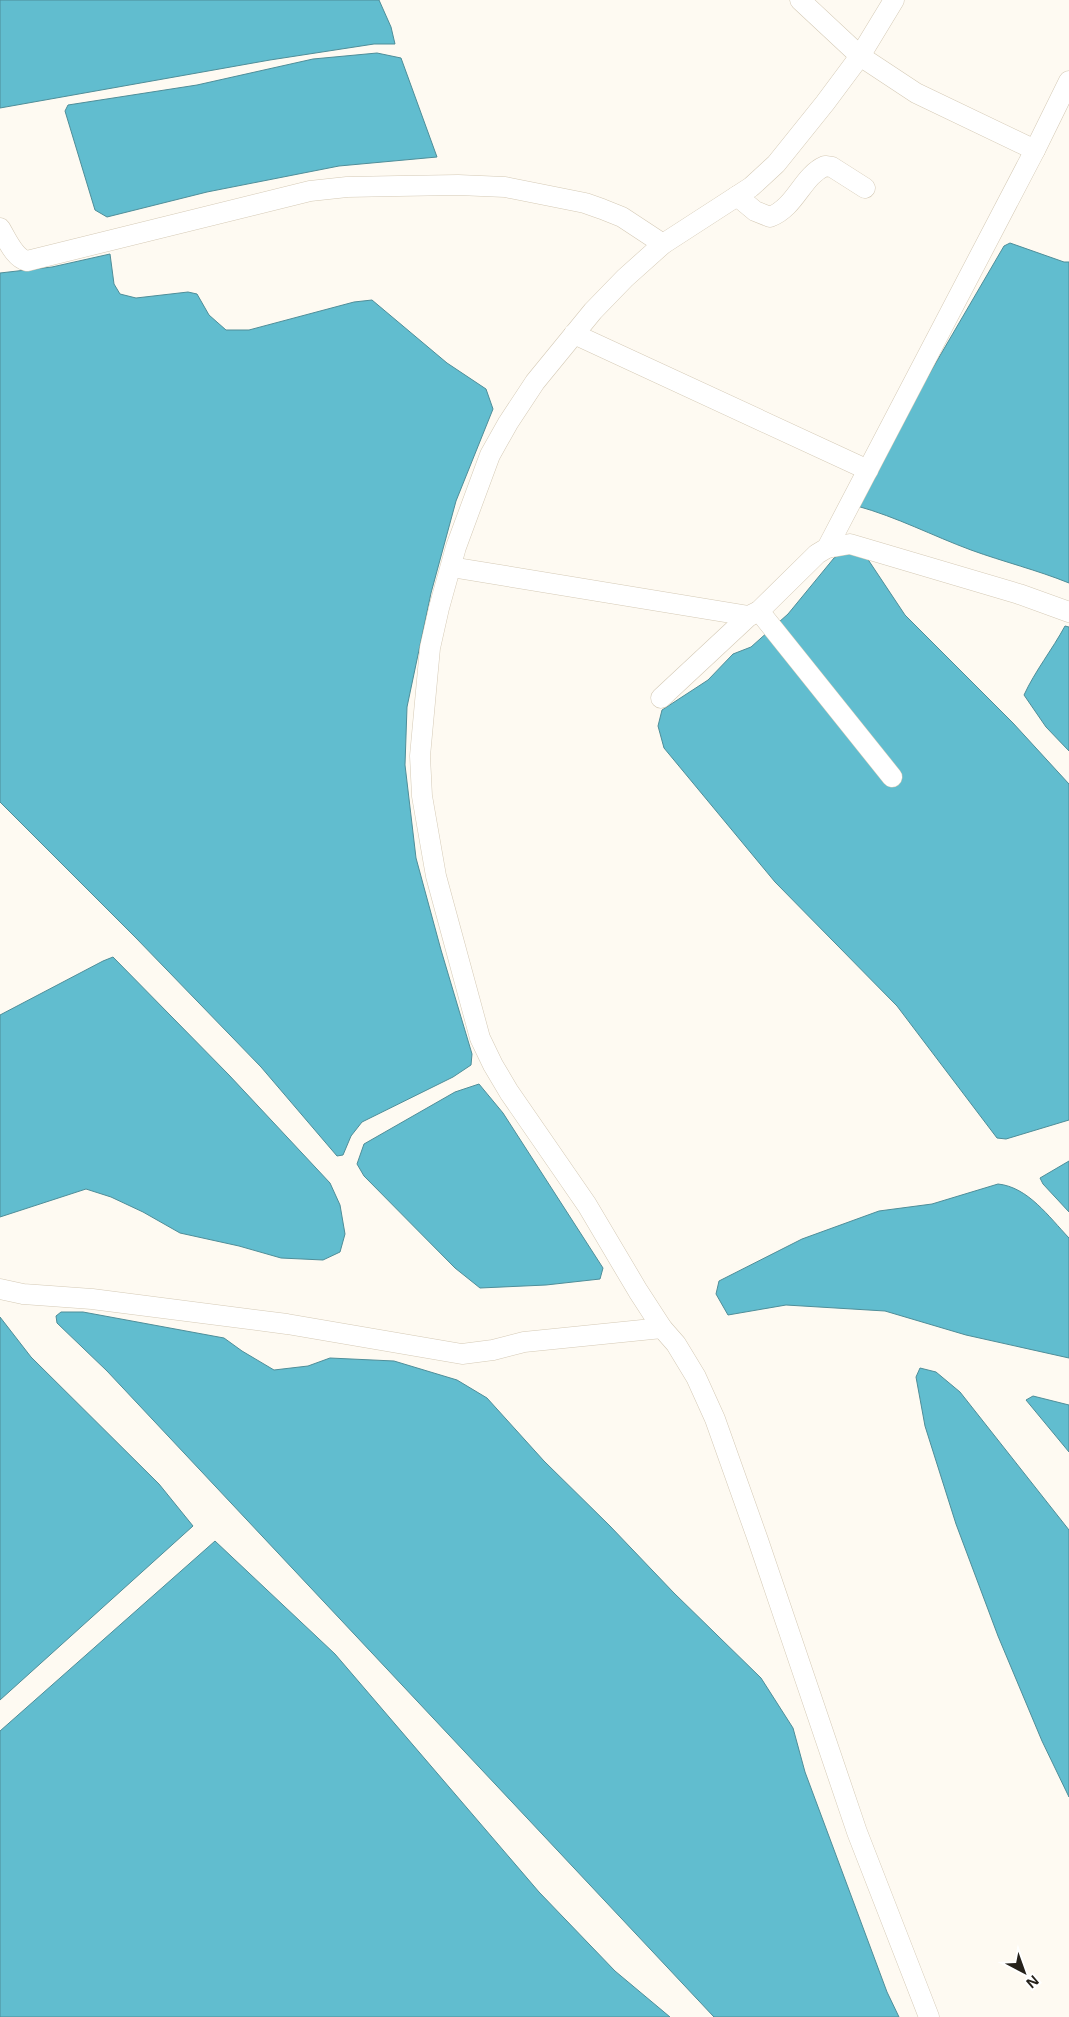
<svg xmlns="http://www.w3.org/2000/svg" width="1069" height="2017" font-family="'Noto Sans',sans-serif">
<style>
.water{fill:#61bdcf;stroke:#4f8e99}
.lines{fill:none;stroke-linecap:round;stroke-linejoin:round}
.minor-casing{stroke:#d5cab6;stroke-width:21}
.minor{stroke:#fff;stroke-width:20}
</style>
<rect width="100%" height="100%" fill="#fefaf2"/>
<g class="water">
<path d="M 0,0 L 379,0 L 391,27 L 395,44 L 374,44 L 270,60 L 0,108 Z"/>
<path d="M 377,53 L 401,58 L 437,157 L 339,166 L 207,192 L 107,217 L 95,210 L 65,111 L 68,105 L 197,85 L 313,59 Z"/>
<path d="M 1010,243 L 1064,262 L 1069,262 L 1069,583 C 1037,570 1004,562 971,550 C 933,536 897,517 857,506 L 903,419 L 1004,246 Z"/>
<path d="M 110,254 L 114,284 L 120,294 L 136,298 L 188,292 L 197,294 L 209,315 L 226,330 L 249,330 L 354,302 L 372,300 L 447,363 L 486,389 L 493,409 L 456,501 L 431,593 L 407,707 L 405,765 L 416,858 L 441,950 L 472,1054 L 471,1065 L 453,1077 L 362,1122 L 351,1136 L 343,1155 L 337,1156 L 261,1067 L 136,938 L 0,802 L 0,273 L 52,267 Z"/>
<path d="M 849,548 L 863,552 L 905,615 L 1013,723 L 1069,784 L 1069,1120 L 1006,1139 L 997,1138 L 897,1006 L 775,882 L 664,748 L 658,726 L 662,710 L 708,680 L 733,654 L 751,647 L 788,614 L 834,558 Z"/>
<path d="M 1065,626 L 1069,627 L 1069,751 L 1046,727 L 1024,695 C 1035,671 1052,650 1065,626 Z"/>
<path d="M 113,957 L 229,1075 L 330,1183 L 340,1205 L 345,1234 L 340,1252 L 323,1260 L 281,1258 L 239,1246 L 180,1233 L 143,1212 L 111,1197 L 86,1189 L 0,1217 L 0,1015 L 103,961 Z"/>
<path d="M 479,1084 L 503,1113 L 603,1268 L 600,1279 L 546,1285 L 480,1288 L 455,1268 L 364,1176 L 357,1164 L 364,1144 L 455,1092 Z"/>
<path d="M 1069,1161 L 1069,1212 L 1043,1184 L 1040,1178 Z"/>
<path d="M 998,1184 C 1028,1187 1049,1217 1069,1238 L 1069,1358 L 966,1335 L 885,1311 L 786,1305 L 728,1315 L 716,1294 L 719,1281 L 802,1239 L 879,1211 L 932,1204 Z"/>
<path d="M 61,1312 L 83,1312 L 224,1338 L 242,1351 L 274,1370 L 308,1366 L 330,1358 L 394,1361 L 457,1380 L 487,1398 L 544,1461 L 610,1526 L 674,1593 L 761,1678 L 793,1728 L 805,1772 L 887,1992 L 899,2017 L 714,2017 L 107,1371 L 57,1323 L 56,1316 Z"/>
<path d="M 0,1317 L 31,1357 L 159,1484 L 193,1526 L 0,1700 Z"/>
<path d="M 920,1368 L 936,1372 L 960,1392 L 1069,1530 L 1069,1797 L 1042,1741 L 998,1636 L 956,1524 L 925,1426 L 916,1377 Z"/>
<path d="M 1033,1396 L 1069,1405 L 1069,1452 L 1026,1400 Z"/>
<path d="M 215,1541 L 335,1654 L 539,1892 L 615,1971 L 670,2017 L 0,2017 L 0,1731 Z"/>
</g>
<g class="lines">
<defs>
<g id="minor">
<path d="M 800,0 L 860,56 L 916,93 L 1035,150 L 1069,81"/>
<path d="M 894,0 L 860,56 L 825,103 L 776,164 L 751,187 L 663,244 L 625,278 L 593,311 L 535,382 L 508,423 L 490,455 L 456,547 L 439,608 L 430,648 L 420,756 L 422,796 L 436,876 L 480,1038 L 493,1065 L 509,1092 L 587,1205 L 638,1291 L 662,1328 L 676,1344 L 696,1377 L 715,1419 L 758,1540 L 857,1832 L 929,2017"/>
<path d="M 737,196 L 755,211 L 770,217 C 796,207 802,176 825,166 L 832,167 L 865,188"/>
<path d="M 0,228 C 7,239 14,258 27,261 L 310,191 L 347,187 L 398,186 L 458,185 L 505,187 L 585,203 L 602,209 L 622,217 L 663,244"/>
<path d="M 574,334 L 868,470"/>
<path d="M 827,548 L 1035,150"/>
<path d="M 451,567 L 749,616 L 759,611 L 817,554 L 827,548 L 850,544 L 1019,594 L 1069,612"/>
<path d="M 759,611 L 892,777"/>
<path d="M 661,698 L 749,616"/>
<path d="M 0,1289 L 23,1294 L 92,1299 L 287,1324 L 462,1354 L 493,1350 L 524,1342 L 662,1328"/>
</g>
</defs>
<use href="#minor" class="minor-casing"/>
<use href="#minor" class="minor"/>
</g>
<g transform="translate(1024 1972) rotate(139)" stroke="#ffffff" stroke-width="4" paint-order="stroke">
<path d="M0-4L9 19L0 12L-9 19Z" fill="#26221b"/>
<text y="-8" font-size="14" font-weight="bold" text-anchor="middle" fill="#26221b">N</text>
</g>
</svg>
